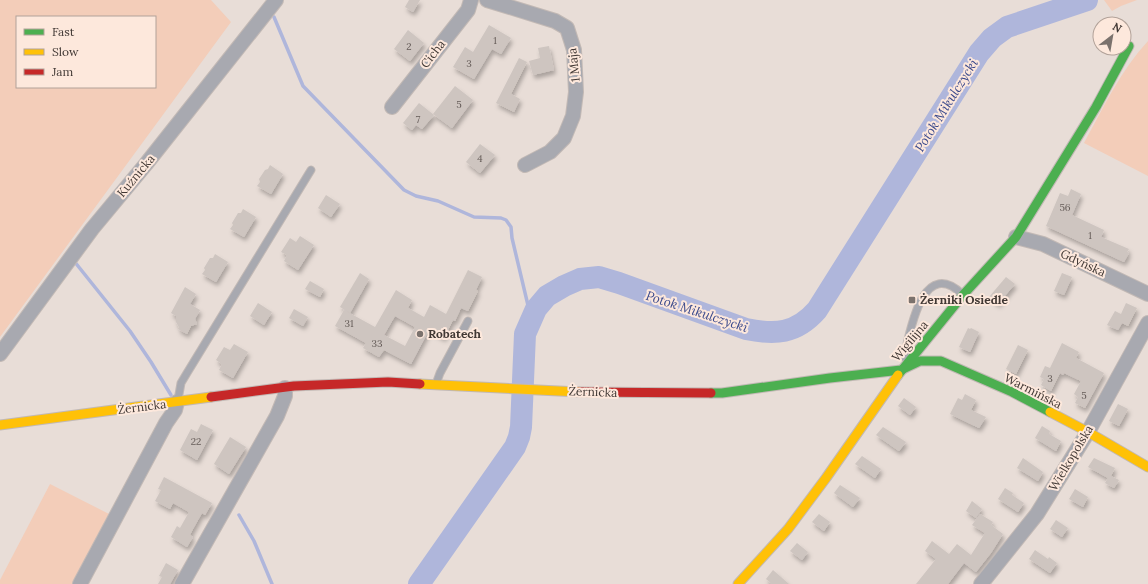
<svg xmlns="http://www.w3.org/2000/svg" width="1148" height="584" font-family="Lora,serif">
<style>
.green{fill:#f3cdb9;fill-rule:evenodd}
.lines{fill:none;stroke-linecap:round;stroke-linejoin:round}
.stream{stroke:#afb6db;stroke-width:3.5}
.river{stroke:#afb6db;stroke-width:22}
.building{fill:#cec5c0;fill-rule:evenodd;filter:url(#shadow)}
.lane-casing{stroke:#c2b9b5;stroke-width:9}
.street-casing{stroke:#c2b9b5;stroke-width:16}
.fast-casing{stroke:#c2b9b5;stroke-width:11}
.slow-casing{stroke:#c2b9b5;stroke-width:11}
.jam-casing{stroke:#c2b9b5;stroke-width:11}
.lane{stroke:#a8a9b0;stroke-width:7}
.street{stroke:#a8a9b0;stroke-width:14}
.fast{stroke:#4caf50;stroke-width:9}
.slow{stroke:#ffc107;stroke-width:9}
.jam{stroke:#c62828;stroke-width:9}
.poi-dot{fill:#7b726d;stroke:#fde8dc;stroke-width:1.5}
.labels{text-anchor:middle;stroke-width:4;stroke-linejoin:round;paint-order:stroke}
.number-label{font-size:10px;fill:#645b57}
.street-label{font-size:12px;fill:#413834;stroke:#fde8dc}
.poi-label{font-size:12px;font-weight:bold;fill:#413834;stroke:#fde8dc;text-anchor:start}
.water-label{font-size:13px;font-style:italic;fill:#3a498c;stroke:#fde8dc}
</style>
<defs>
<filter id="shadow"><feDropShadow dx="2" dy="4" stdDeviation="2" flood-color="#0004"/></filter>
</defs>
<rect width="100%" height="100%" fill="#e8ddd7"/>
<g class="green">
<path d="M 0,0 L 211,0 L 231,22 L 0,337 ZM 17,17 L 155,17 L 155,87 L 17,87 Z"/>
<path d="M 1104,0 L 1137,0 L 1121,6 L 1112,11 Z"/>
<path d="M 1148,41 L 1148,176 L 1084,143 C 1103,108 1121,70 1148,41 Z"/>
<path d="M 50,484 L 113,516 L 78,584 L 0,584 L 0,580 Z"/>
</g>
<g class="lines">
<g class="stream">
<path d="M 274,17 L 303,86 L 404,190 L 416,196 L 438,201 L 474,217 L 501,218 L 506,220 L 511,227 L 512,238 L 531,318"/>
<path d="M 74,261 L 130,331 L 151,362 L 171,395"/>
<path d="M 239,515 L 254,541 L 272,584"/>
</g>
<path class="river" d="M 419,584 L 515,447 L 519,437 L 521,427 L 525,334 L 536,309 L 547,296 L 564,286 L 580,279 L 599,277 L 619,283 L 746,329 C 775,335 796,334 817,310 L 979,53 L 992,38 L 1007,27 L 1087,0"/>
</g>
<g class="building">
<path d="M 409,0 L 420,0 L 413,12 L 405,7 Z"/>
<path d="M 489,25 L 511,38 L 501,54 L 492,49 L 474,79 L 453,67 L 465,47 L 473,52 Z"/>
<path d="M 408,30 L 424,43 L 410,61 L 394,49 Z"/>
<path d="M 549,46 L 554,70 L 533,75 L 529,61 L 540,58 L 538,48 Z"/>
<path d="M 519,58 L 527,62 L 511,94 L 520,99 L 514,112 L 496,103 Z"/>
<path d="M 455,86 L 473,100 L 452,128 L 433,114 Z"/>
<path d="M 419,103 L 434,115 L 422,129 L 416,125 L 412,130 L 403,123 Z"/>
<path d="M 480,144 L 495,155 L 480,173 L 466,162 Z"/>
<path d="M 270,165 L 283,174 L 271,194 L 257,186 L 260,182 L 259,179 L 265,170 L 268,169 Z"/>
<path d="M 1071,189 L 1081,194 L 1072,215 L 1104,230 L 1101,237 L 1129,249 L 1127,252 L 1129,253 L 1124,262 L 1046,226 L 1060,193 L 1068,196 Z"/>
<path d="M 326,195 L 340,204 L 331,217 L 318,208 Z"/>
<path d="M 243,209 L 256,217 L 244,237 L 230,229 L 233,225 L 232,223 L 238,213 L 241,213 Z"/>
<path d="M 300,236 L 314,245 L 298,270 L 284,261 L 287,255 L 281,252 L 290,238 L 296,242 Z"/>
<path d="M 215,254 L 228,262 L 216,282 L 202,274 L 205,270 L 204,268 L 210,258 L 213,258 Z"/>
<path d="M 468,270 L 482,277 L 476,290 L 478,291 L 468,311 L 461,308 L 455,321 L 453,320 L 444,338 L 429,330 L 411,364 L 384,350 L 379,357 L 363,348 L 366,343 L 335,326 L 344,310 L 375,327 L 396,290 L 412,300 L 408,308 L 424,317 L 430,305 L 446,314 ZM 395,316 L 415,327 L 405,346 L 384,335 Z"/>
<path d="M 360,273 L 369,279 L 350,313 L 340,307 Z"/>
<path d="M 1062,273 L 1072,277 L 1064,295 L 1054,291 Z"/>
<path d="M 1006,277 L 1015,284 L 998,304 L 989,297 Z"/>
<path d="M 310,281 L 324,289 L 320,297 L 305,289 Z"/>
<path d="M 185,287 L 196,294 L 190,304 L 200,310 L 195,319 L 197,324 L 191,326 L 187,334 L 178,329 L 179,327 L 176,322 L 176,316 L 171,313 Z"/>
<path d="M 258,303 L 272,312 L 264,325 L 250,316 Z"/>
<path d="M 1126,303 L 1137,308 L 1128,326 L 1122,323 L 1118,330 L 1107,325 L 1115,311 L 1121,314 Z"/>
<path d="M 294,309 L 308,317 L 303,326 L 289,318 Z"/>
<path d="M 968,328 L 970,329 L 971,328 L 979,332 L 970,352 L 959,347 Z"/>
<path d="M 1062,343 L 1079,352 L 1076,358 L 1104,373 L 1085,408 L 1075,403 L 1078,397 L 1074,394 L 1081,381 L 1064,373 L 1063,375 L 1060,373 L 1051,391 L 1041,385 L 1044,379 L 1040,377 L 1045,366 L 1050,368 Z"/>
<path d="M 234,344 L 248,352 L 233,378 L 219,370 L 222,364 L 216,360 L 224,347 L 230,350 Z"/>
<path d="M 1018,345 L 1028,350 L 1016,374 L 1006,369 Z"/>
<path d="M 965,394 L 976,400 L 971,410 L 986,417 L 979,428 L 950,414 L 958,398 L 962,400 Z"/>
<path d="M 904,398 L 916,407 L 910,415 L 898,406 Z"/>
<path d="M 1118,404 L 1128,409 L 1119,426 L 1109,421 Z"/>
<path d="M 201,424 L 213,430 L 197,460 L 180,450 L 191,429 L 197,432 Z"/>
<path d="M 1042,426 L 1050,431 L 1049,434 L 1061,441 L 1056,451 L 1035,438 Z"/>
<path d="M 883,427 L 906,442 L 899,451 L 876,435 Z"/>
<path d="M 230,437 L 246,447 L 229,474 L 214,464 Z"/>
<path d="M 862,456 L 881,469 L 875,478 L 855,464 Z"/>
<path d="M 1023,458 L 1043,472 L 1038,481 L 1017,468 Z"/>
<path d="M 1094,458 L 1115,468 L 1111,476 L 1119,480 L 1114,488 L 1105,483 L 1108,478 L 1088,467 Z"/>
<path d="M 164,477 L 212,503 L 205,515 L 202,513 L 193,529 L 190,535 L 193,537 L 187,547 L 171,537 L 177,526 L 180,528 L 189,512 L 173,503 L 170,509 L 155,501 L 161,490 L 158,489 Z"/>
<path d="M 840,485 L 860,498 L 853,507 L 834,493 Z"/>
<path d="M 1005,488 L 1013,493 L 1012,495 L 1024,503 L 1018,512 L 998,499 Z"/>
<path d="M 1075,489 L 1088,497 L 1083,507 L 1069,499 Z"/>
<path d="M 972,501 L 982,509 L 976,518 L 966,511 Z"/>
<path d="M 819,514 L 830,522 L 824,531 L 812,522 Z"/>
<path d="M 980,514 L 993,522 L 991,525 L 1003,534 L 991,553 L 976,572 L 964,563 L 948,584 L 916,584 L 936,559 L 925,551 L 932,541 L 949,554 L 957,544 L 971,555 L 985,533 L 972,525 Z"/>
<path d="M 1056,520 L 1068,528 L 1062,537 L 1050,529 Z"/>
<path d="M 797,543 L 808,552 L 802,560 L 790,551 Z"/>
<path d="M 1035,550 L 1048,559 L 1049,557 L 1057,563 L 1050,573 L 1029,559 Z"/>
<path d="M 166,563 L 178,570 L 170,584 L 158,584 L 162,577 L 159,576 Z"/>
<path d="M 773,570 L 789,584 L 772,584 L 766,579 Z"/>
</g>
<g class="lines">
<defs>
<g id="lane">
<path d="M 904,357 C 910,332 922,256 962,294"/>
<path d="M 436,384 L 440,373 L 468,321"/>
<path d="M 178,400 L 181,383 L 187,373 L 311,170"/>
</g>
<g id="street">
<path d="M 487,0 L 555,21 L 567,28 L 574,50 L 576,92 L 573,116 L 564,138 L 550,152 L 525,165"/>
<path d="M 392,107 L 468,10 L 471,0"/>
<path d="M 1016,237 L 1043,244 L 1148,294"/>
<path d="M 0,354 L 92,229 L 146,164 L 276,0"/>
<path d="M 80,584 L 166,423 L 175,410 L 177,402"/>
<path d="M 182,584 L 277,416 L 285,396 L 285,388"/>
<path d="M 981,584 L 1037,514 L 1088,432 L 1148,323"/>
</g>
<g id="fast">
<path d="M 898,375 L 963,295 L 1016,237 L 1096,107 L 1129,46"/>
<path d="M 711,393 L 722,393 L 830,378 L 901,370 L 920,361 L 941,361 L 1012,392 L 1050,412"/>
</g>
<g id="slow">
<path d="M 420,384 L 579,392"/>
<path d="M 1050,412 L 1088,432 L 1148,467"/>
<path d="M 0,425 L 211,397"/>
<path d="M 738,584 L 788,529 L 826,478 L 898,375"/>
</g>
<g id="jam">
<path d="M 579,392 L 711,393"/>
<path d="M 211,397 L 294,386 L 388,382 L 420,384"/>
</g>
</defs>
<use href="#lane" class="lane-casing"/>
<use href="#street" class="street-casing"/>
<use href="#fast" class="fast-casing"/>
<use href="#slow" class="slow-casing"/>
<use href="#jam" class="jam-casing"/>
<use href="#lane" class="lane"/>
<use href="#street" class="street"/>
<use href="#fast" class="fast"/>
<use href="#slow" class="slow"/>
<use href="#jam" class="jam"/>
</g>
<g class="poi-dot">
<rect x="908" y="296" width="8" height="8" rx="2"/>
<circle cx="420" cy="334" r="4"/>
</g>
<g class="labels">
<g class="number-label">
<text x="495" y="44">1</text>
<text x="409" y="50">2</text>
<text x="469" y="67">3</text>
<text x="459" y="108">5</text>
<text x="418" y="123">7</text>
<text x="480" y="162">4</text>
<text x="1065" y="211">56</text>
<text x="1090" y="239">1</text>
<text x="349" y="327">31</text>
<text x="377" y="347">33</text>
<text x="1050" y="382">3</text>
<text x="1084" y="399">5</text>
<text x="196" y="445">22</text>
</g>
<g class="street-label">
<text transform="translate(433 54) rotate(-52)" y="4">Cicha</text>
<text transform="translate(574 65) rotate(-96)" y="4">1 Maja</text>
<text transform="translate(136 176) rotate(-50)" y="4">Kuźnicka</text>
<text transform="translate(1083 263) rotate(25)" y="4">Gdyńska</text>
<text transform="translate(910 341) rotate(-50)" y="4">Wigilijna</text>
<text transform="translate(1033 391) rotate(27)" y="4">Warmińska</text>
<text transform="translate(593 392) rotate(2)" y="4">Żernicka</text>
<text transform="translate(142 407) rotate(-7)" y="4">Żernicka</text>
<text transform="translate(1071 458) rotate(-59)" y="4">Wielkopolska</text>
</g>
<g class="poi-label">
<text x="920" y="304">Żerniki Osiedle</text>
<text x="428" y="338">Robatech</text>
</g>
<g class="water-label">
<text transform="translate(946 105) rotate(-58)" y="5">Potok Mikulczycki</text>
<text transform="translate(697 311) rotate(18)" y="5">Potok Mikulczycki</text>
</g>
</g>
<rect x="16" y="16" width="140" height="72" fill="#fde8dc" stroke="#b2a299"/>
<rect x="24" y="29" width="20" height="6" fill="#4caf50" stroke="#b2a299"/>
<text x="52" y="36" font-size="12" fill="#413834">Fast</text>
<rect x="24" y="49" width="20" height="6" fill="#ffc107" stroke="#b2a299"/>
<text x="52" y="56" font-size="12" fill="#413834">Slow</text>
<rect x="24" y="69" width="20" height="6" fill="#c62828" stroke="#b2a299"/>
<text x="52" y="76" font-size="12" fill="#413834">Jam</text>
<g transform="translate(1112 36) rotate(31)"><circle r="19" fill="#fde8dc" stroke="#b2a299"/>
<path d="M0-3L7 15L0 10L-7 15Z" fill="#7b726d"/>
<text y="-6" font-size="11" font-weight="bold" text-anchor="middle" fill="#413834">N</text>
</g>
</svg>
